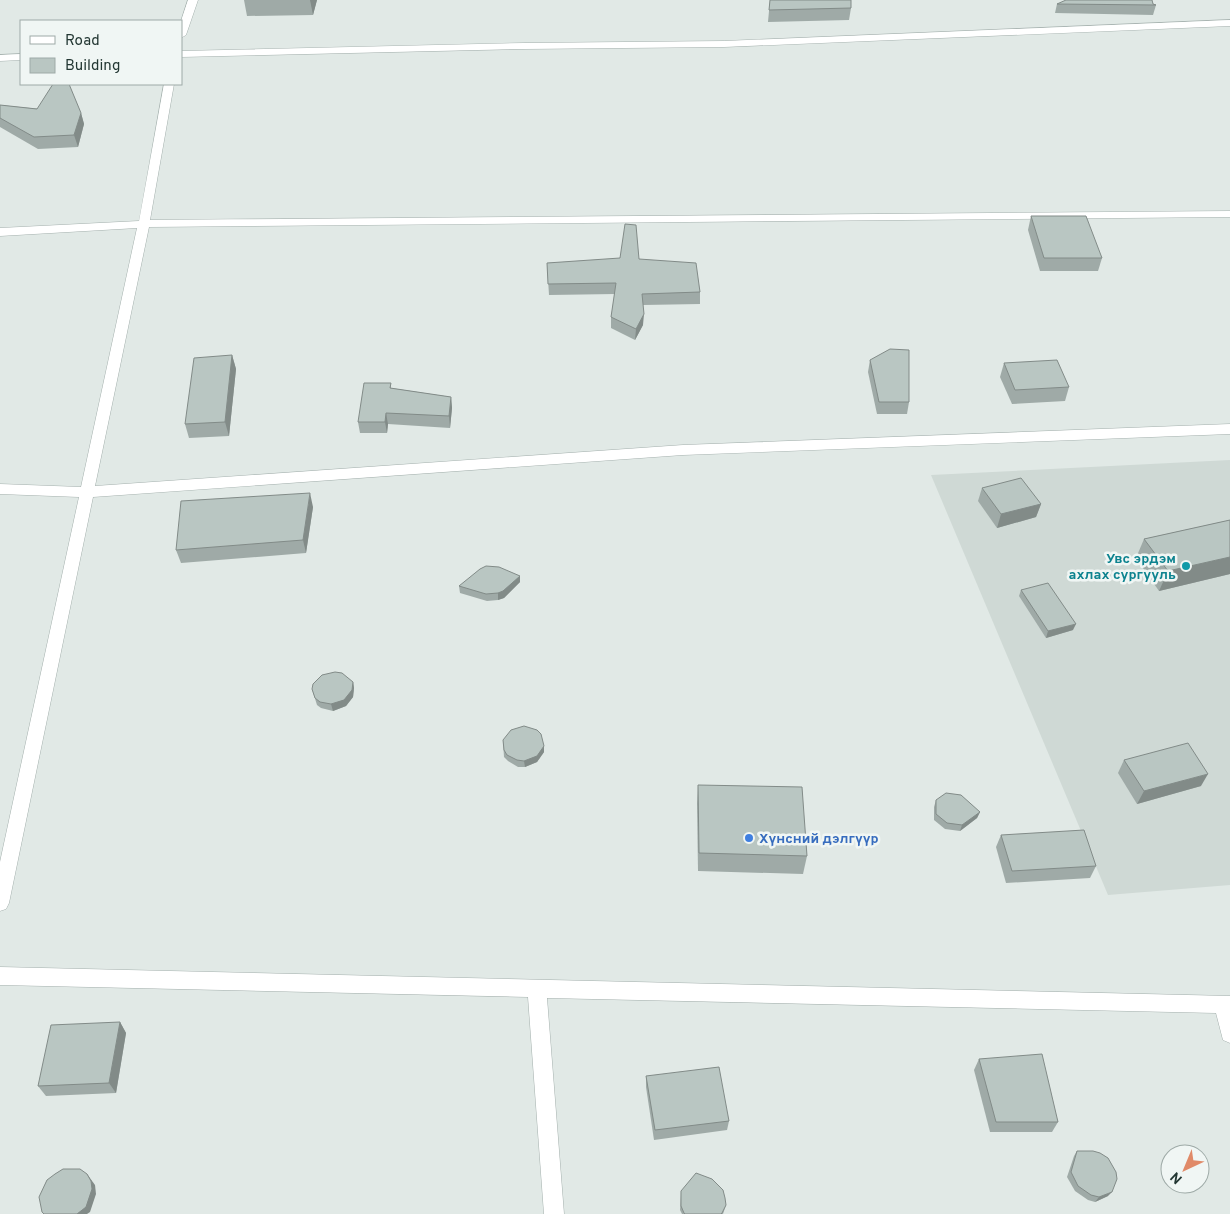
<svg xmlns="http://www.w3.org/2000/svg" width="1230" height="1214" font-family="Overpass,sans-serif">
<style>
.built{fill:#cfd9d5}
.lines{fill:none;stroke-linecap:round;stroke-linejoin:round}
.minor-casing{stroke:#a4b0ad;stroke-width:1}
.minor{fill:#fff;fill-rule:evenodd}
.wall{fill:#9faaa7}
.shaded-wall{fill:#828b88}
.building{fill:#b9c6c2;stroke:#828b88}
.culture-dot{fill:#0f9aa8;stroke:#f0f6f4;stroke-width:2}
.shop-dot{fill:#3f7fe0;stroke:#f0f6f4;stroke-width:2}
.labels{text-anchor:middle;stroke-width:5;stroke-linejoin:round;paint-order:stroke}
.culture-label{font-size:14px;font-weight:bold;fill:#0d838f;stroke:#f0f6f4;text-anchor:end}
.shop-label{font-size:14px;font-weight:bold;fill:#366cbe;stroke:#f0f6f4;text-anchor:start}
</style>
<rect width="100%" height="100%" fill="#e1e9e6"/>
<path class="built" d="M 1230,460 L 1230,885 L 1108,895 L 931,475 Z"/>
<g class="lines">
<defs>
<g id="minor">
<path d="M 188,0 L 198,0 L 186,35 L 181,38 L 181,21 Z"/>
<path d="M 1230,20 L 1230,26 L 724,47 L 524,49 L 181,57 L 181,51 L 524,43 L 724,41 Z"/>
<path d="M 21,54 L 21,60 L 0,61 L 0,55 Z"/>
<path d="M 164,84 L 174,84 L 150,220 L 1230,211 L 1230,217 L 149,227 L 95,486 L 683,445 L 1230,424 L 1230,434 L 683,455 L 93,497 L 9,903 L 6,909 L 0,911 L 0,862 L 79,497 L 0,494 L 0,484 L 81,487 L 137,228 L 0,236 L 0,228 L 139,221 Z"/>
<path d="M 0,967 L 1230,996 L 1230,1043 L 1223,1040 L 1216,1013 L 547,998 L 564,1214 L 544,1214 L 528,997 L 0,985 Z"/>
</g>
</defs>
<use href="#minor" class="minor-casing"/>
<use href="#minor" class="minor"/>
</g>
<g class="wall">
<path d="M 244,0 L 317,0 L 313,15 L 247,16 Z"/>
<path d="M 770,0 L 851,8 L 849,20 L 768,22 Z"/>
<path d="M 1057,4 L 1153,4 L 1156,5 L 1153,15 L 1055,13 Z"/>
<path d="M 0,105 L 81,113 L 84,124 L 78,147 L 38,149 L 0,127 Z"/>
<path d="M 1031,216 L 1102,258 L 1098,271 L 1040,271 L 1028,230 Z"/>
<path d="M 639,259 L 700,292 L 700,304 L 643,305 L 643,325 L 635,340 L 611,328 L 611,317 L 615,294 L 549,295 L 547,263 Z"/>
<path d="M 232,355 L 236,369 L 229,436 L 189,438 L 185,424 Z"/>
<path d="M 870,360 L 909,402 L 907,414 L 877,414 L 868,372 Z"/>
<path d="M 1004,363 L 1069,387 L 1065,401 L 1012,404 L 1000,377 Z"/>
<path d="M 391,383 L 391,388 L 451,397 L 452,408 L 450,428 L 388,424 L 387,433 L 360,433 L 358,422 Z"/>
<path d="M 982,488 L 1041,504 L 1036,517 L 997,528 L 978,501 Z"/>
<path d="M 313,507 L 306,553 L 181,563 L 176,550 Z"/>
<path d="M 1230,520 L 1230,574 L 1159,591 L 1136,558 L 1144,539 Z"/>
<path d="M 520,576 L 520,582 L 504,598 L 498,600 L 487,601 L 460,593 L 459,586 Z"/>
<path d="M 1021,590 L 1073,630 L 1046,638 L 1019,596 Z"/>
<path d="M 353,682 L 354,688 L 353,697 L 346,706 L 333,711 L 321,708 L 317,705 L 312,689 Z"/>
<path d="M 503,740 L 544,746 L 544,752 L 537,762 L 525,767 L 518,767 L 508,761 L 504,757 Z"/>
<path d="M 1124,760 L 1201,786 L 1137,804 L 1118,773 Z"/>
<path d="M 698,785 L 807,856 L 803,874 L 698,871 L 697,803 Z"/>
<path d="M 936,800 L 980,812 L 977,818 L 960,831 L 945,829 L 934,820 L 934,807 Z"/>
<path d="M 1001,835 L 1096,866 L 1090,878 L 1006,883 L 996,847 Z"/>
<path d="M 120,1022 L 126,1033 L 116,1093 L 46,1096 L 38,1086 Z"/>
<path d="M 979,1059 L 1058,1122 L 1052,1132 L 990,1132 L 974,1070 Z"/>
<path d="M 646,1076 L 729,1121 L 727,1130 L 654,1140 L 646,1087 Z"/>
<path d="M 1077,1151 L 1108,1196 L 1095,1202 L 1088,1200 L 1075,1191 L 1067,1177 L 1074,1156 Z"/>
<path d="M 681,1191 L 726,1205 L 723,1214 L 682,1214 L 680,1210 Z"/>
</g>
<g class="shaded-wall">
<path d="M 310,0 L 317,0 L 313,15 Z"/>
<path d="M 81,113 L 84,124 L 78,147 L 74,135 Z"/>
<path d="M 644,314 L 643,325 L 635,340 L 636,329 Z"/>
<path d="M 232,355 L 236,369 L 229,436 L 225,422 Z"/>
<path d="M 451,397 L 452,408 L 450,428 L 449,416 Z"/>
<path d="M 386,413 L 388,424 L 387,433 L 385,422 Z"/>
<path d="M 310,493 L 313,507 L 306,553 L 303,540 Z"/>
<path d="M 1041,504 L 1036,517 L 997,528 L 1001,514 Z"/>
<path d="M 1230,557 L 1230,574 L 1159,591 L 1168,571 Z"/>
<path d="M 520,576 L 520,582 L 504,598 L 498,600 L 498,593 Z"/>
<path d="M 1076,624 L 1073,630 L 1046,638 L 1048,631 Z"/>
<path d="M 353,682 L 354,688 L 353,697 L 346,706 L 333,711 L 331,704 Z"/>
<path d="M 544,746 L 544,752 L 537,762 L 525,767 L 524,761 Z"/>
<path d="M 1208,774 L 1201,786 L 1137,804 L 1144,791 Z"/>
<path d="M 980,812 L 977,818 L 960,831 L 962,825 Z"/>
<path d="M 120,1022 L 126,1033 L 116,1093 L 109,1083 Z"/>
<path d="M 87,1174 L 95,1185 L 96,1194 L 90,1212 L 87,1214 L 77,1214 Z"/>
<path d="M 1112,1192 L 1108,1196 L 1095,1202 L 1099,1197 Z"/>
</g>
<g class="building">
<path d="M 770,0 L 851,0 L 851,8 L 769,10 Z"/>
<path d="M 1066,0 L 1152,0 L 1153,4 L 1156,5 L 1057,4 Z"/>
<path d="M 53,84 L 69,84 L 81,113 L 74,135 L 34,137 L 0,118 L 0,105 L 37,109 Z"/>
<path d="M 1031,216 L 1086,216 L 1102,258 L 1044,258 Z"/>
<path d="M 625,224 L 636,225 L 639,259 L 696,263 L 700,292 L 642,294 L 644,314 L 636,329 L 611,317 L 616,283 L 548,284 L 547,263 L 620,258 Z"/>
<path d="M 890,349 L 909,350 L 909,402 L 879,402 L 870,360 Z"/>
<path d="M 232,355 L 225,422 L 185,424 L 194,358 Z"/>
<path d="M 1057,360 L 1069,387 L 1015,390 L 1004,363 Z"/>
<path d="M 364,383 L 391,383 L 390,388 L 451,397 L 449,416 L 386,413 L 385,422 L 358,422 Z"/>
<path d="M 1021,478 L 1041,504 L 1001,514 L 982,488 Z"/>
<path d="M 310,493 L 303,540 L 176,550 L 181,501 Z"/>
<path d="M 1230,520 L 1230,557 L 1168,571 L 1144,539 Z"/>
<path d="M 486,566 L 499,567 L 520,576 L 503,591 L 498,593 L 486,594 L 459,586 L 480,569 Z"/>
<path d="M 1048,583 L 1076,624 L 1048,631 L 1021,590 Z"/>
<path d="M 335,672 L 342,673 L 353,682 L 352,690 L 344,700 L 331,704 L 320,702 L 315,698 L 312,689 L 313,684 L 322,675 Z"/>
<path d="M 524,726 L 537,730 L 541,734 L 544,746 L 537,756 L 524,761 L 517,760 L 507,755 L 504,750 L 503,740 L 511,730 Z"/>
<path d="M 1188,743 L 1208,774 L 1144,791 L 1124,760 Z"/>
<path d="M 698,785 L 802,787 L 807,856 L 699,853 Z"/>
<path d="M 946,793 L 961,795 L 980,812 L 962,825 L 947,823 L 936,814 L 936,800 Z"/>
<path d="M 1084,830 L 1096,866 L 1012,871 L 1001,835 Z"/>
<path d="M 120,1022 L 109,1083 L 38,1086 L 51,1025 Z"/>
<path d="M 1042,1054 L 1058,1122 L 996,1122 L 979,1059 Z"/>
<path d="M 719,1067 L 729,1121 L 655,1130 L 646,1076 Z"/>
<path d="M 1077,1151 L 1093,1151 L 1100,1153 L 1108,1158 L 1116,1172 L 1117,1179 L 1112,1192 L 1099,1197 L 1091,1195 L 1078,1186 L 1071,1172 Z"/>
<path d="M 63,1169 L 80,1169 L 87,1174 L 91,1181 L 92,1189 L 86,1207 L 77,1214 L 44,1214 L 42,1212 L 39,1197 L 47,1180 L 55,1174 Z"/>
<path d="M 696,1173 L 712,1179 L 723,1190 L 725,1198 L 726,1205 L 722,1213 L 721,1214 L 685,1214 L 684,1213 L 681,1206 L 681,1191 Z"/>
</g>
<circle class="culture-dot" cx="1186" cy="566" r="5"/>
<circle class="shop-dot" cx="749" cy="838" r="5"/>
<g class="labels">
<g class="culture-label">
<text x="1176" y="563">Увс эрдэм<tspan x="1176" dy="16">ахлах сургууль</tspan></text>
</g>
<g class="shop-label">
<text x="759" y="843">Хүнсний дэлгүүр</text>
</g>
</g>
<rect x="20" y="20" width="162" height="65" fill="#f0f6f4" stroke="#9eaaa7"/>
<rect x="30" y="36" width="25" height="8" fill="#ffffff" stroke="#9eaaa7"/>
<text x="65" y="45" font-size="15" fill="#233733">Road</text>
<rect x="30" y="58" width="25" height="15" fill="#b9c6c2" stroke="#9eaaa7"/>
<text x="65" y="70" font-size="15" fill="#233733">Building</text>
<g transform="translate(1185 1169) rotate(224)"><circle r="24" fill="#f0f6f4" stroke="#9eaaa7"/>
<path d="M0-4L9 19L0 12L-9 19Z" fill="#e08a68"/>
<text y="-8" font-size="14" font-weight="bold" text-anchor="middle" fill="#233733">N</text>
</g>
</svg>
